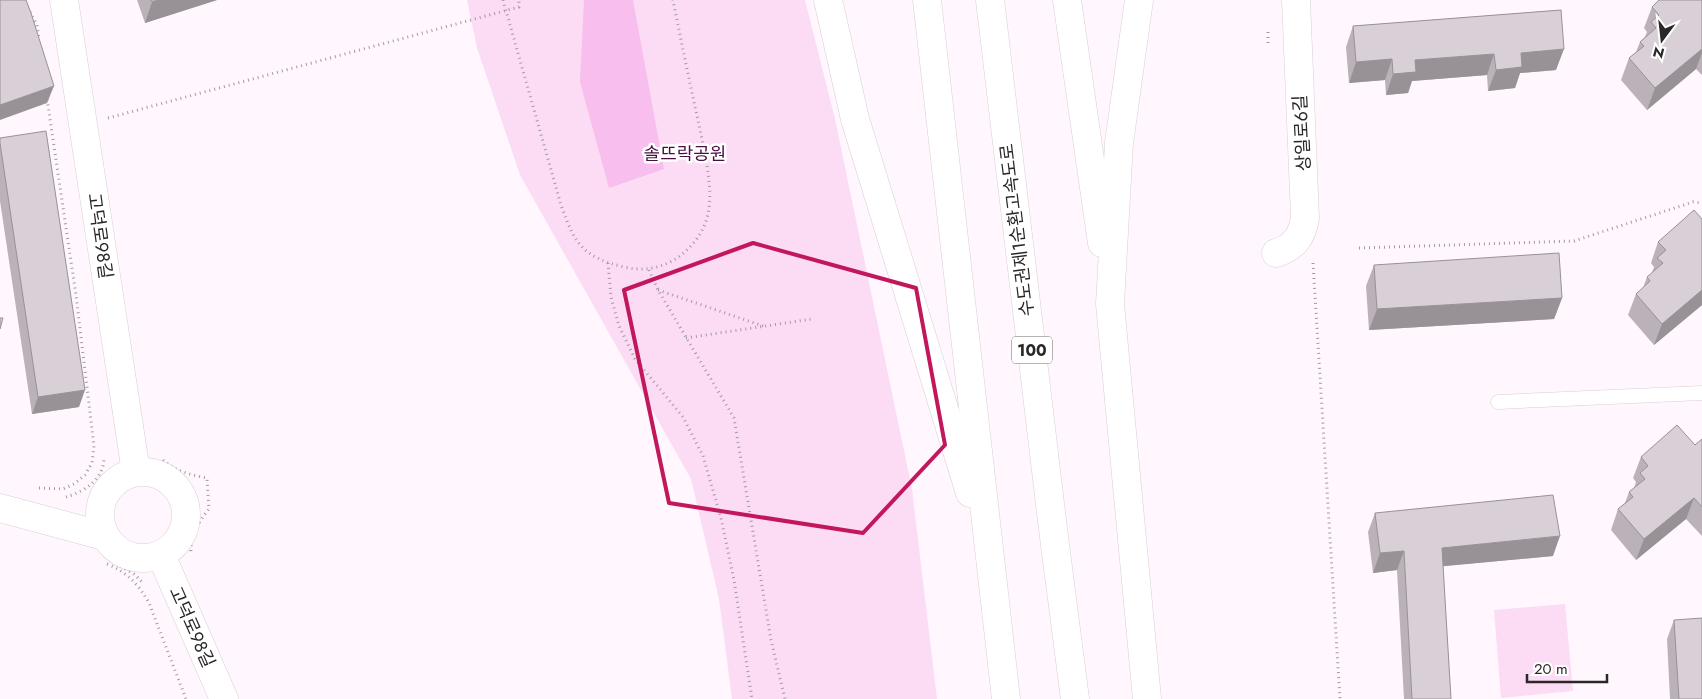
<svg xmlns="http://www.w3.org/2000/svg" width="1702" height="699" font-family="Jost,'Noto Sans KR',sans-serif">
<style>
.green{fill:#fbdcf4}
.water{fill:#f8beed}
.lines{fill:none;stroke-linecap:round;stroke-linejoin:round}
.service-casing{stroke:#d8ced6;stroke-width:15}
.minor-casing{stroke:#d8ced6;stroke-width:29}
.motorway-casing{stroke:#d8ced6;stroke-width:29}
.path{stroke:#a19b9f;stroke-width:3;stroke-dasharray:1 4;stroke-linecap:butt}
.service{stroke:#fff;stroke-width:14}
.minor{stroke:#fff;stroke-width:28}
.motorway{stroke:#fff;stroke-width:28}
.wall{fill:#bbb2b9}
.shaded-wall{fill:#989196}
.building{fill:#d9cfd7;stroke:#989196}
.marked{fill:none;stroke:#c2185b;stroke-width:4;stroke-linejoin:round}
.labels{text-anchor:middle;stroke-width:5;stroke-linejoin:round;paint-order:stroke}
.shield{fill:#fff;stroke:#6a6869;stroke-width:1}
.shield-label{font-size:16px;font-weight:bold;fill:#2a2729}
.street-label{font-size:18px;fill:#2a2729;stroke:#fff}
.park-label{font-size:18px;fill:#4a0d44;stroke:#fff}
</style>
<rect width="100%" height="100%" fill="#fff7fd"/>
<g class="green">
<path d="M 467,0 L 805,0 L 835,119 L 912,489 L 937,699 L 732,699 L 719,599 L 691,479 L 520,175 L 477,48 Z"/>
<path d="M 1565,604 L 1573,691 L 1501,698 L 1494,610 Z"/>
</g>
<path class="water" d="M 584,0 L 633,0 L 664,169 L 609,188 L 580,82 Z"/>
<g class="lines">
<defs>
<path id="service" d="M 1498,402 L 1702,393"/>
<g id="minor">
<path d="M 64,0 L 136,472"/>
<path d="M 1276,253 C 1295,247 1302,236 1305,218 L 1296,0"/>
<circle cx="143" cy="515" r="43"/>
<path d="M 0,508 L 104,536"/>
<path d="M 161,555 L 224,699"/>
</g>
<g id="motorway">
<path d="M 828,0 L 855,119 L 970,493"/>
<path d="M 927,0 L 1006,699"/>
<path d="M 990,0 L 1053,529 L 1075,699"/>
<path d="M 1067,0 L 1102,243"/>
<path d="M 1139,0 L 1119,143 L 1110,304 L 1147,699"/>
</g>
</defs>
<use href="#service" class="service-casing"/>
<use href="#minor" class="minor-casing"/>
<use href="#motorway" class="motorway-casing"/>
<g class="path">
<path d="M 503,0 L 561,205 C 575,245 583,257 624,267 C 641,271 657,269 672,261 C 689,252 704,233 708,214 C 714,187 703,146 698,120 C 689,80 681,40 673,0"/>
<path d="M 30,12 L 37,25 L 39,39"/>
<path d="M 1268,32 L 1268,46"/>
<path d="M 108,118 L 519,7 L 519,0"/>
<path d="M 1359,248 L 1574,241 L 1693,202 L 1702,203"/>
<path d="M 608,263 L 611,297 L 619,326 L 635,359 L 683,417 L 703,456 L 721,518 L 734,580 L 752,699"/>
<path d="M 1313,263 L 1340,699"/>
<path d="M 649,270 L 658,290 L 734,418 L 771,640 L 785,699"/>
<path d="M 658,290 L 766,327"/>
<path d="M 686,338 L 812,319"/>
<path d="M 163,460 C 175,471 191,475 207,478 L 209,509 C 199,521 190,536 191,552"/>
<path d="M 39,488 L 63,489 L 74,484 L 85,475 L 92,463 L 94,446 L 76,295 L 47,99"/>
<path d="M 66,497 C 84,492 104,479 104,458"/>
<path d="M 112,561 L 134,574 L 142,582"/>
<path d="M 107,564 C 127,572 139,585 149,603 L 186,699"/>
</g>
<use href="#service" class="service"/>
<use href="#minor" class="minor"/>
<use href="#motorway" class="motorway"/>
</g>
<g class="wall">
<path d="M 137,0 L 217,0 L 145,23 Z"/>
<path d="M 1702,0 L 1702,75 L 1696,69 L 1647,110 L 1621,80 L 1629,58 L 1636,52 L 1640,42 L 1645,37 L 1647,32 L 1644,28 L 1652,7 Z"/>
<path d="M 1561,10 L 1556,70 L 1520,73 L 1515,88 L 1488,91 L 1487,75 L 1412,81 L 1408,93 L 1386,95 L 1385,80 L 1349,83 L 1346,47 L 1353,26 Z"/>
<path d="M 0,138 L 79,407 L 32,414 L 0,201 Z"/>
<path d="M 1702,219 L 1702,305 L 1654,345 L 1628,315 L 1636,294 L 1643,288 L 1647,277 L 1652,273 L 1654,267 L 1651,263 L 1658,242 Z"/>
<path d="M 1374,265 L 1562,298 L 1554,319 L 1369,330 L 1366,286 Z"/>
<path d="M 1702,439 L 1702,536 L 1686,519 L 1636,560 L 1611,530 L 1618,509 L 1625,503 L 1629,492 L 1634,488 L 1636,482 L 1633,478 L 1641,457 L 1695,445 Z"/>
<path d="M 1375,513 L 1553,556 L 1443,566 L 1451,699 L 1404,699 L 1397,570 L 1373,573 L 1368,532 Z"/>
<path d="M 1674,620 L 1702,699 L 1670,699 L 1667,639 Z"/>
</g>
<g class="shaded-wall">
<path d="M 159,0 L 217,0 L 145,23 L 152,2 Z"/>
<path d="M 1564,49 L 1556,70 L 1520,73 L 1515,88 L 1488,91 L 1496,70 L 1521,53 Z"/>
<path d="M 1702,49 L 1702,53 L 1696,69 L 1647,110 L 1655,88 Z"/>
<path d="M 1494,54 L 1487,75 L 1412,81 L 1408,93 L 1386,95 L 1393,74 L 1415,60 Z"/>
<path d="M 1392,59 L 1385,80 L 1349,83 L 1356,62 Z"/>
<path d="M 54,86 L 47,103 L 0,120 L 0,105 Z"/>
<path d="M 1702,290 L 1702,305 L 1654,345 L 1662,324 Z"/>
<path d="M 1562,298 L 1554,319 L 1369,330 L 1377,309 Z"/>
<path d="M 85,390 L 79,407 L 32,414 L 38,397 Z"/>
<path d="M 1694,498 L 1686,519 L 1636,560 L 1644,539 Z"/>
<path d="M 1560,536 L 1553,556 L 1435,567 L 1442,548 Z"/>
<path d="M 1404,551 L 1397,570 L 1373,573 L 1380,553 Z"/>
</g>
<g class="building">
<path d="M 0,0 L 26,0 L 31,13 L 54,86 L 0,105 Z"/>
<path d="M 151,0 L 159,0 L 152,2 Z"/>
<path d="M 1659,0 L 1702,0 L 1702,49 L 1655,88 L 1629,58 L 1644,46 L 1640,42 L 1656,28 L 1651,22 L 1659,15 L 1652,7 Z"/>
<path d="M 1561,10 L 1564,49 L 1521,53 L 1522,67 L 1496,70 L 1494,54 L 1415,60 L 1416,72 L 1393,74 L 1392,59 L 1356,62 L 1353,26 Z"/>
<path d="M 46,131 L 85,390 L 38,397 L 0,143 L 0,138 Z"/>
<path d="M 1694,210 L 1702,219 L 1702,290 L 1662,324 L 1636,294 L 1650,281 L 1647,277 L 1663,263 L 1657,258 L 1666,250 L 1658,242 Z"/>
<path d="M 1559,253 L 1562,298 L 1377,309 L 1374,265 Z"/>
<path d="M 0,318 L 3,318 L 0,329 Z"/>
<path d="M 1677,425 L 1695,445 L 1702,439 L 1702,507 L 1694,498 L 1644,539 L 1618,509 L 1633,497 L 1629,492 L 1645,479 L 1640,473 L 1648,466 L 1641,457 Z"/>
<path d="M 1553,495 L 1560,536 L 1442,548 L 1451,699 L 1412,699 L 1404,551 L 1380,553 L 1375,513 Z"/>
<path d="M 1702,618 L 1702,699 L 1679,699 L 1674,620 Z"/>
</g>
<path class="marked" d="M 753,243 L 916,288 L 945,445 L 863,533 L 669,503 L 624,290 Z"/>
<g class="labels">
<rect class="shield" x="1012" y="336.5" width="40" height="27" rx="4"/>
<g class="shield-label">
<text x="1032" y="356">100</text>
</g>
<g class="street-label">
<text transform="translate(1302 133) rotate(-93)" y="6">상일로6길</text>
<text transform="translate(1017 230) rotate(-97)" y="6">수도권제1순환고속도로</text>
<text transform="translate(100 236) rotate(82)" y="6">고덕로98길</text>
<text transform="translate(192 627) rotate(66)" y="6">고덕로98길</text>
</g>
<g class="park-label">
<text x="685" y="160">솔뜨락공원</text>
</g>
</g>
<g transform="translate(1662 40) rotate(195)" stroke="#ffffff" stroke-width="4" paint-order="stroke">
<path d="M0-4L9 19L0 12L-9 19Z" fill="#2a2729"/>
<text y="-8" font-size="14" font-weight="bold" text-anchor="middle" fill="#2a2729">N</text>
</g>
<path d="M1527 674v8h80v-8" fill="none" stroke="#2a2729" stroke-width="2.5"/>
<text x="1534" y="674" font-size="15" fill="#2a2729" stroke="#ffffff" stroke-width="4" paint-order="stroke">20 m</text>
</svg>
